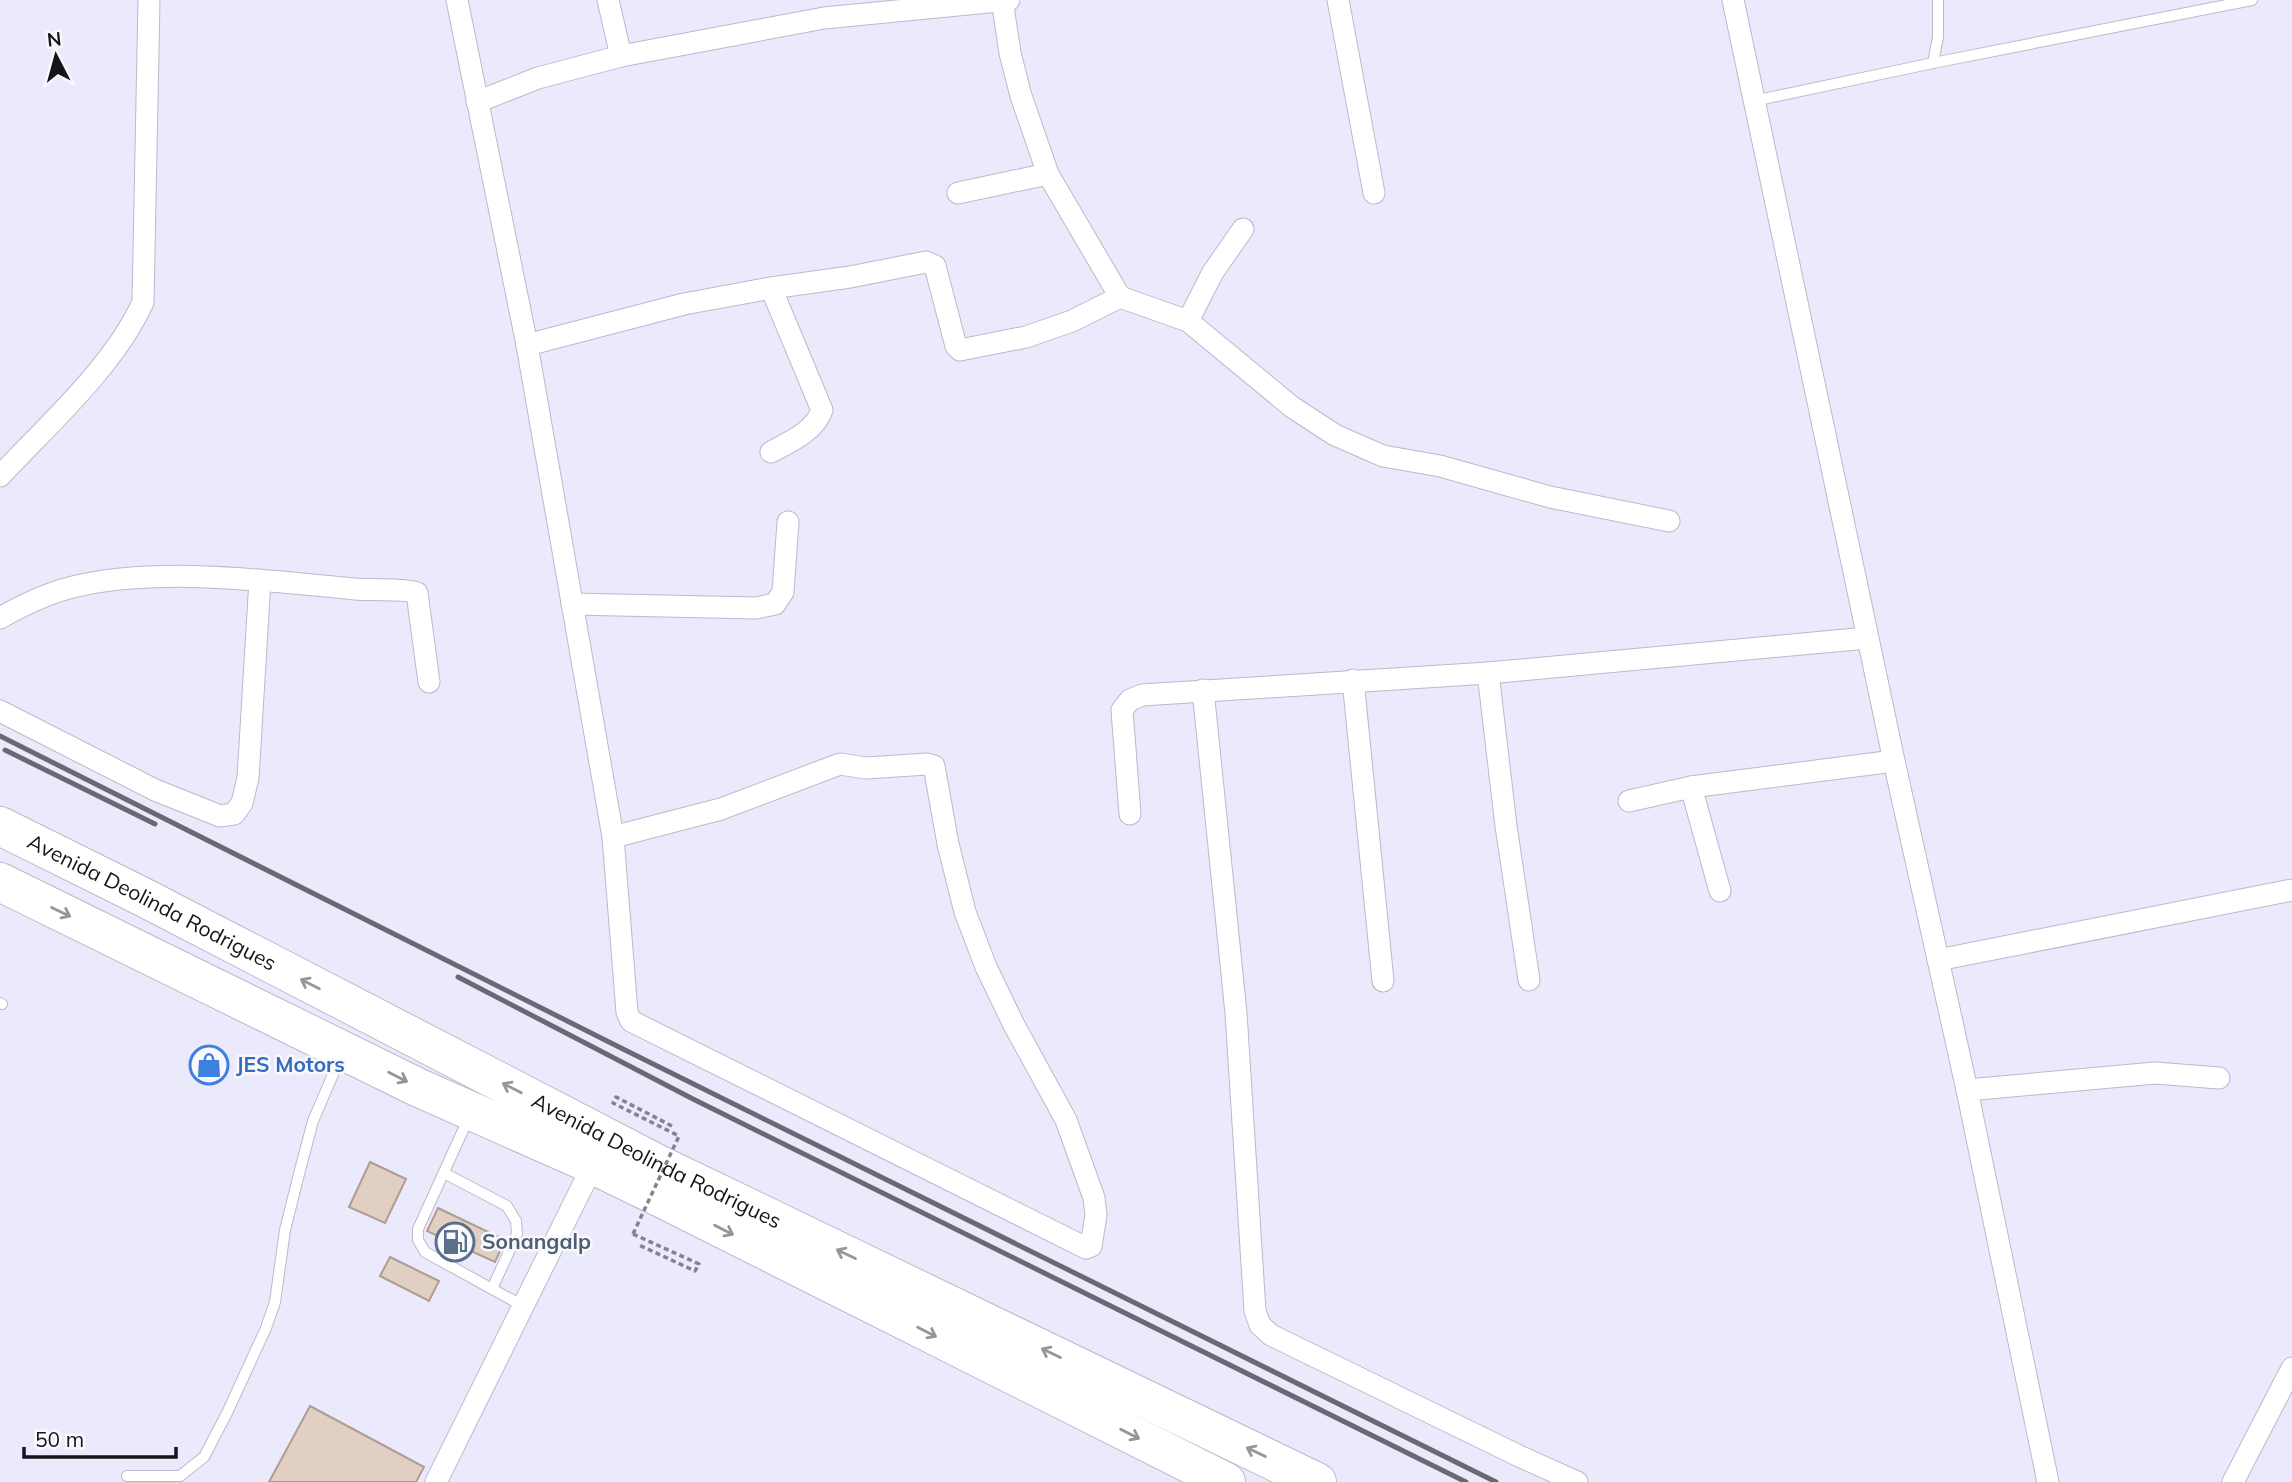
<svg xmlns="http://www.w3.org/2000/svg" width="2292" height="1482" font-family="Mulish,sans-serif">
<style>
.building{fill:#e2cfc4;stroke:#af9d93;stroke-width:2}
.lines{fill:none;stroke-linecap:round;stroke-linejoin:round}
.lane-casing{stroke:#bcb9cc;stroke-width:12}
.street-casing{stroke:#bcb9cc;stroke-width:23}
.highway-casing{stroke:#bcb9cc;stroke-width:40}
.path{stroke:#83828e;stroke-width:3.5;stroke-dasharray:5 3.5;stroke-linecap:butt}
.lane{stroke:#fff;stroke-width:10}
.street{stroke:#fff;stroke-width:21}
.highway{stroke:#fff;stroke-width:38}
.rail{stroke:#696873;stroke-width:5}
.path-bridge{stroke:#83828e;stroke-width:3.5;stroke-dasharray:5 3.5;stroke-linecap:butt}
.oneway{stroke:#969598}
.labels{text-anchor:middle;stroke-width:5;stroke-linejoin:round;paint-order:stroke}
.street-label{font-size:21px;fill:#15141a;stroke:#f9f8fc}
.shop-label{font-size:21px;font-weight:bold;fill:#366cbe;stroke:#f9f8fc;text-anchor:start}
.service-label{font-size:21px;font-weight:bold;fill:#4e5e75;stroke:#f9f8fc;text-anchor:start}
</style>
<rect width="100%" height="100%" fill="#ebe9fc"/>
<g class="building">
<path d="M 370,1162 L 406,1179 L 385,1223 L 349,1207 Z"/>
<path d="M 438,1208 L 505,1240 L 495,1262 L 427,1231 Z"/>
<path d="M 390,1257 L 439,1281 L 429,1301 L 380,1276 Z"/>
<path d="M 310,1406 L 424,1467 L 416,1482 L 269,1482 Z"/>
</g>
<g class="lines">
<defs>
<g id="lane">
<path d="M 1933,63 L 1938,37 L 1938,0"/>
<path d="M 1754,101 L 1933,63 L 2252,0"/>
<path d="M 0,1003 L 2,1004"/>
<path d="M 469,1117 L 418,1229 L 418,1240 L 425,1252 L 523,1306"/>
<path d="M 444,1173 L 507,1206 L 516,1221 L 517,1234 L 492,1289"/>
<path d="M 127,1476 L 180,1476 L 204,1457 L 227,1413 L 266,1328 L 275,1302 L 285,1230 L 300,1170 L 313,1121 L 340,1058"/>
</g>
<g id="street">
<path d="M 457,0 L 527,345 L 613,837 L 627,1012 L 631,1021 L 1086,1248 L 1091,1246 L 1096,1215 L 1094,1198 L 1066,1120 L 1014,1025 L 986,967 L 965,912 L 948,844 L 934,766 L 927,764 L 866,768 L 840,764 L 721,809 L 613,837"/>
<path d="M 608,0 L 621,56"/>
<path d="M 1002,0 L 1010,53 L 1021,96 L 1048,174 L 1120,297"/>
<path d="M 1338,0 L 1374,193"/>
<path d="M 1733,0 L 1894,761 L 1967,1090 L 2048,1482"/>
<path d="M 477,102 L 538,78 L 621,56 L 824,18 L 1009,0"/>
<path d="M 958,193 L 1048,174"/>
<path d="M 771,288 L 822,410 C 815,431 790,442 771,452"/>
<path d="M 1188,321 L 1213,272 L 1243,229"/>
<path d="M 527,345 L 684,304 L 771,288 L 850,277 L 926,262 L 935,266 L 956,346 L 960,350 L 1026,337 L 1072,321 L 1120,297 L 1188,321 L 1292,407 L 1335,435 L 1383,456 L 1440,466 L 1550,497 L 1669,521"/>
<path d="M 0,476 C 47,426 115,365 143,302 L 149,0"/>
<path d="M 572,604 L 756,608 L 775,604 L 783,592 L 788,522"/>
<path d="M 0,618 C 23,605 47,593 73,587 C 159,566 267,581 355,589 C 367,590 410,589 417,593 L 429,682"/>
<path d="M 1488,673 L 1506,826 L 1529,980"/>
<path d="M 1353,680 L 1383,981"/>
<path d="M 1203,690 L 1236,1013 L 1255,1311 L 1260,1325 L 1271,1335 L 1519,1456 L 1577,1482"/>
<path d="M 0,711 L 155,790 L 220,816 L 234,814 L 242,803 L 248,778 L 260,580"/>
<path d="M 1691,787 L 1720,891"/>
<path d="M 1629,801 L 1691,787 L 1894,761"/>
<path d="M 1130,814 L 1122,710 L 1130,700 L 1142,695 L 1488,673 L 1867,638"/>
<path d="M 1938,960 L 2292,890"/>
<path d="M 1967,1090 L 2155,1073 L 2219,1078"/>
<path d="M 436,1482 L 593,1165"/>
<path d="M 2233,1482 L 2292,1368"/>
</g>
<g id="highway">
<path id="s1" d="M 0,826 L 145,898 L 660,1165 L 1317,1482"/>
<path d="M 0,882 L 417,1087 L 593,1165 L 663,1199 L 1226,1482"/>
</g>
</defs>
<use href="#lane" class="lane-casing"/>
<use href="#street" class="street-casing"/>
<use href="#highway" class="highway-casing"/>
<g class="path">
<path d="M 672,1126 L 616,1097 L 613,1103 L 679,1136"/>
<path d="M 633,1234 L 699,1264 L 695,1271 L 639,1245"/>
</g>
<use href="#lane" class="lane"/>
<use href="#street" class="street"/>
<use href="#highway" class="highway"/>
<g class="rail">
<path d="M 0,736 L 621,1048 L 1496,1482"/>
<path d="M 5,750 L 155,824"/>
<path d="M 458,977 L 693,1099 L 1466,1482"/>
</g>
<path class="path-bridge" d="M 633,1234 L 679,1136"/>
</g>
<defs><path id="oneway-shaft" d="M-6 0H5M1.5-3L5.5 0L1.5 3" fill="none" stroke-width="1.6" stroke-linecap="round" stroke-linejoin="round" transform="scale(1.75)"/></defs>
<g class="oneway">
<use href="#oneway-shaft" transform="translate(61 912) rotate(26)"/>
<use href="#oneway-shaft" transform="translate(310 984) rotate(-153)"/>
<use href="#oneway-shaft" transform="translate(398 1077) rotate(27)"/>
<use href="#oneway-shaft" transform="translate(512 1088) rotate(-153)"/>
<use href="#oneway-shaft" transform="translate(724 1230) rotate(27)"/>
<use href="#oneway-shaft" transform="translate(846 1254) rotate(-154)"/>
<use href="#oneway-shaft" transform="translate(927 1332) rotate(27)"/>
<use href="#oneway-shaft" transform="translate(1051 1353) rotate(-154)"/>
<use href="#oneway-shaft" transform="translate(1130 1434) rotate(27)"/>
<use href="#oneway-shaft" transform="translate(1256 1452) rotate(-154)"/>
</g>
<defs>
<symbol id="shop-ring" viewBox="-11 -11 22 22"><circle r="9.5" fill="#f9f8fc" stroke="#3f7fe0" stroke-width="1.5"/><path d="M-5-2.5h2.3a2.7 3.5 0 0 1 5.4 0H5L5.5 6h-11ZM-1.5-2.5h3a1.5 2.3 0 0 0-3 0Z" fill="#3f7fe0"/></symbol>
<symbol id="fuel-ring" viewBox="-11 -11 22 22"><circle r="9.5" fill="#f9f8fc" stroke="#5c6f8a" stroke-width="1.5"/><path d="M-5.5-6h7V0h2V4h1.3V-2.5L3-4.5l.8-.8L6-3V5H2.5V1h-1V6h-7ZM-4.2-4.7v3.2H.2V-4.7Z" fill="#5c6f8a"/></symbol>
</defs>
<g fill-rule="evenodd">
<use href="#shop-ring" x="187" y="1043" width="44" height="44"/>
<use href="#fuel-ring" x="433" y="1220" width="44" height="44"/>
</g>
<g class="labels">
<g class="street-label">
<text dy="7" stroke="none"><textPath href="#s1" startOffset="170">Avenida Deolinda Rodrigues</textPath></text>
<text dy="7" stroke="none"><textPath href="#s1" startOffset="737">Avenida Deolinda Rodrigues</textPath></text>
</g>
<g class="shop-label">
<text x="236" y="1072">JES Motors</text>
</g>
<g class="service-label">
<text x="482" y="1249">Sonangalp</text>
</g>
</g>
<g transform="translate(56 56) rotate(354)" stroke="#f9f8fc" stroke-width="5" paint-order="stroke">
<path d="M0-5L12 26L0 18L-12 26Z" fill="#15141a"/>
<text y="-10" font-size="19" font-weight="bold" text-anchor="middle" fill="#15141a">N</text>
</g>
<path d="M24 1447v10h152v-10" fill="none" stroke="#15141a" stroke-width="3.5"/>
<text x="35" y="1447" font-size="21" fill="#15141a" stroke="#f9f8fc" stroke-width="5" paint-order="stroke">50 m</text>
</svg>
